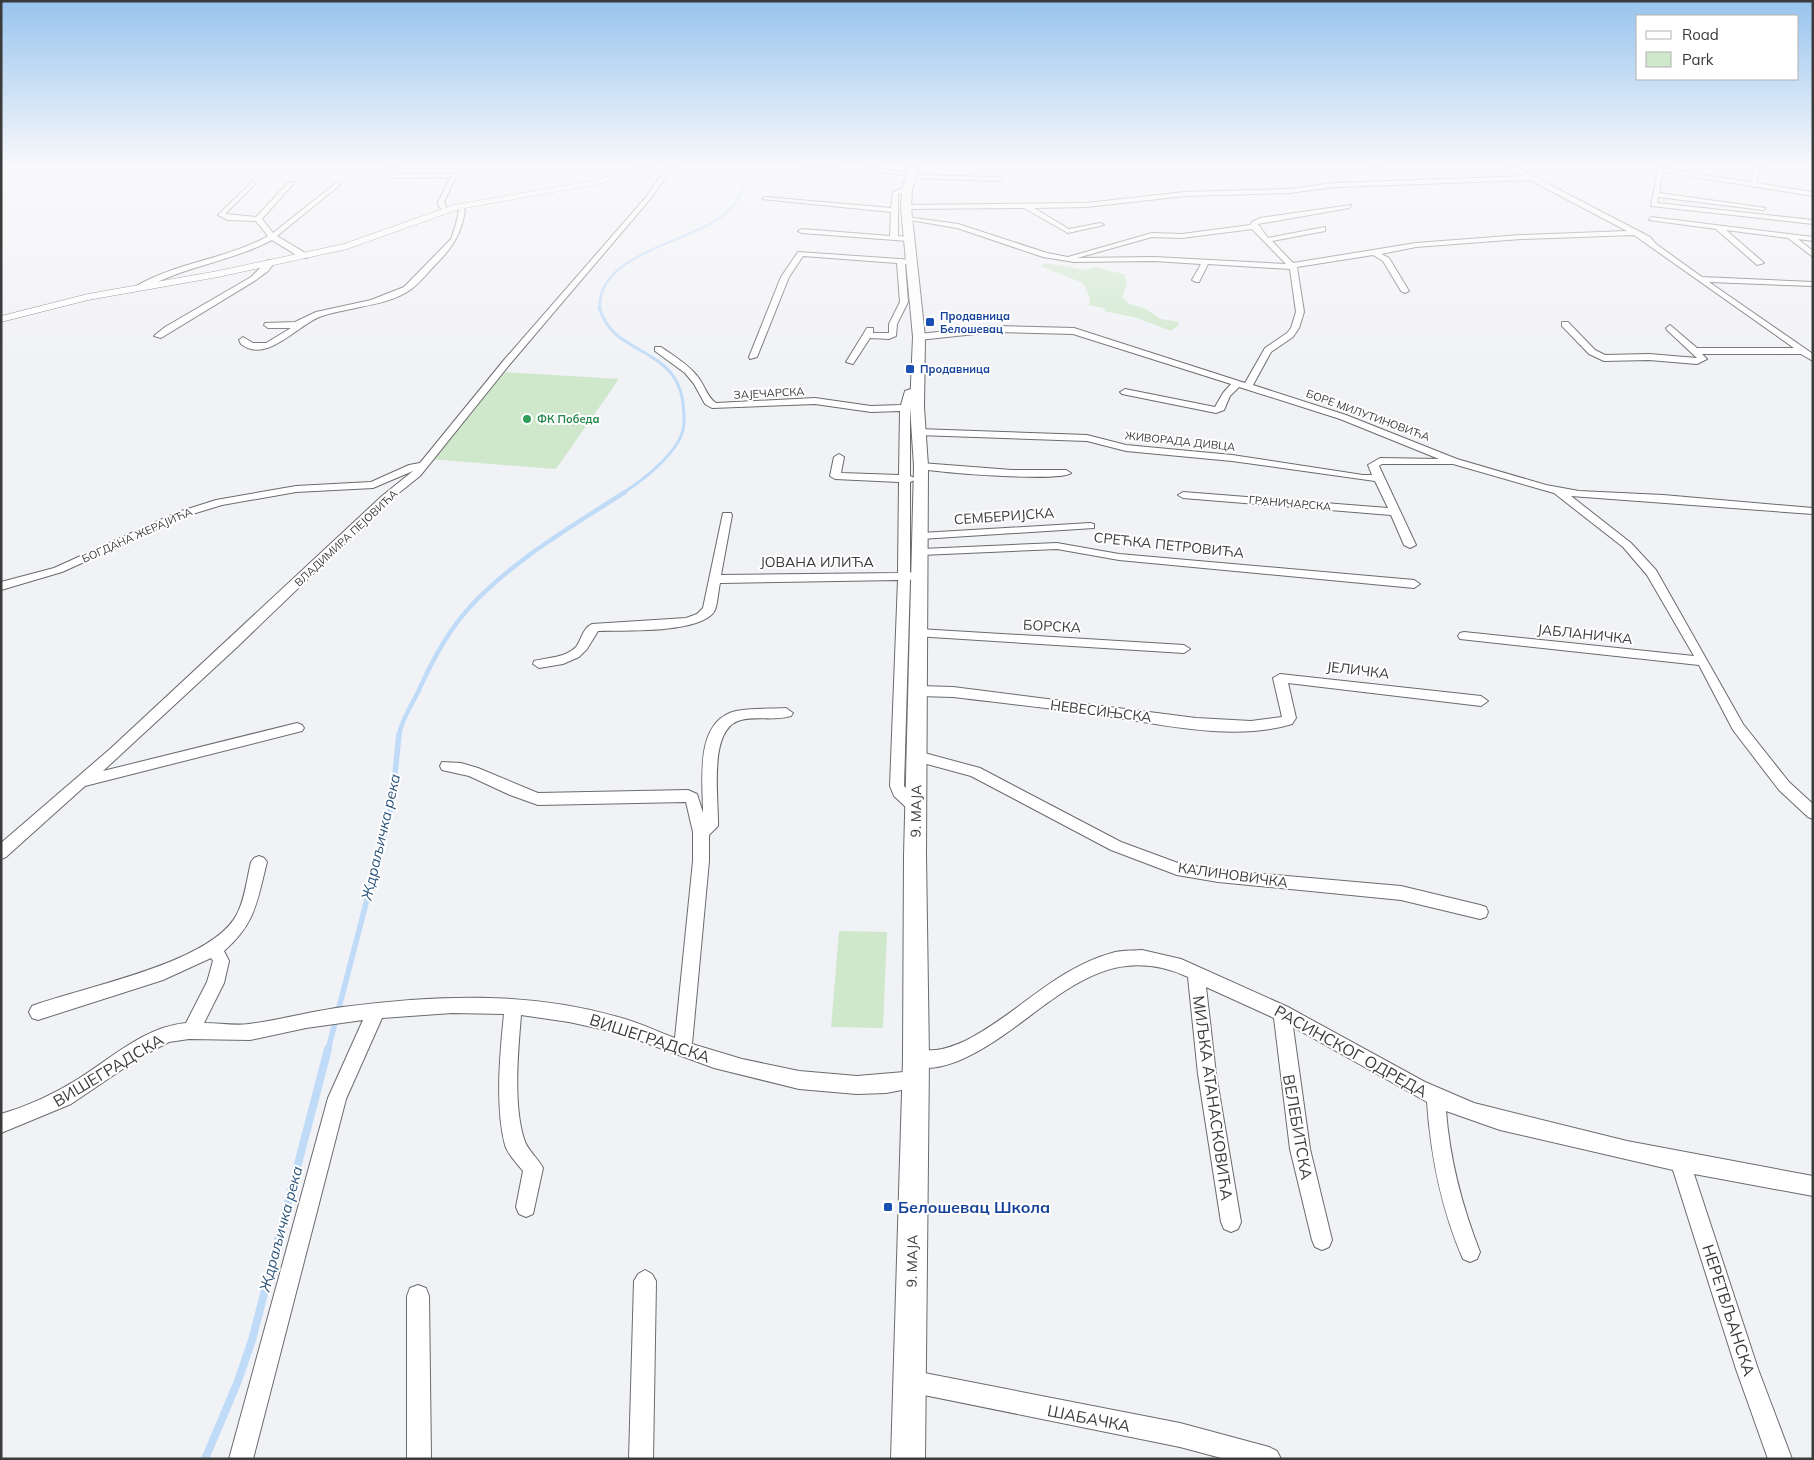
<svg xmlns="http://www.w3.org/2000/svg" width="1814" height="1460" font-family="Mulish,sans-serif">
<style>
.green{fill:#cfe8cc}
.lines{fill:none;stroke-linecap:round;stroke-linejoin:round}
.stream-far4{stroke:#c0dbf8;stroke-width:2.5}
.stream-far3{stroke:#c0dbf8;stroke-width:3}
.stream-far2{stroke:#c0dbf8;stroke-width:4.5}
.stream-far1{stroke:#c0dbf8;stroke-width:5.5}
.stream{stroke:#c0dbf8;stroke-width:8}
.minor-casing{stroke:#6a6b6e;stroke-width:2}
.tertiary-casing{stroke:#6a6b6e;stroke-width:1}
.secondary-casing{stroke:#6a6b6e;stroke-width:2}
.minor{fill:#fff;fill-rule:evenodd}
.tertiary{fill:#fff;fill-rule:evenodd}
.secondary{fill:#fff;fill-rule:evenodd}
.transit-dot{fill:#1a4fb4;stroke:#fff;stroke-width:2}
.leisure-dot{fill:#2e9e5b;stroke:#fff;stroke-width:2}
.labels{text-anchor:middle;stroke-width:4;stroke-linejoin:round;paint-order:stroke}
.far-transit-label{font-size:11px;font-weight:bold;fill:#164399;stroke:#fff;text-anchor:start}
.far-street-label{font-size:11px;fill:#3b3b3c;stroke:#fff}
.far-leisure-label{font-size:11px;font-weight:bold;fill:#27864d;stroke:#fff;text-anchor:start}
.street-label{font-size:14px;fill:#3b3b3c;stroke:#fff}
.water-label{font-size:15px;font-style:italic;fill:#2d557c;stroke:#fff}
.near-street-label{font-size:16px;fill:#3b3b3c;stroke:#fff}
.near-transit-label{font-size:16px;font-weight:bold;fill:#164399;stroke:#fff;text-anchor:start}
</style>
<rect width="100%" height="100%" fill="#f1f2f6"/>
<g class="green">
<path d="M 1045,263 L 1085,270 L 1095,267 L 1124,274 L 1127,284 L 1122,297 L 1129,304 L 1144,308 L 1161,319 L 1179,322 L 1178,326 L 1171,331 L 1137,318 L 1105,311 L 1105,308 L 1089,305 L 1090,298 L 1083,283 L 1040,266 Z"/>
<path d="M 505,372 L 619,379 L 556,469 L 429,459 Z"/>
<path d="M 839,931 L 887,932 L 883,1028 L 831,1027 Z"/>
</g>
<g class="lines">
<path class="stream-far4" d="M 600,308 C 596,255 689,242 721,217 C 729,211 737,202 741,193 C 745,183 743,174 751,165"/>
<path class="stream-far3" d="M 599,307 C 609,340 633,343 659,362 C 673,372 681,386 683,403 C 684,412 685,422 683,430 C 677,454 643,480 623,493"/>
<path class="stream-far2" d="M 399,735 C 402,718 412,705 419,690 C 432,661 447,632 469,608 C 513,560 571,527 625,492"/>
<path class="stream-far1" d="M 328,1050 L 392,803 L 399,734"/>
<path class="stream" d="M 205,1459 L 238,1381 L 252,1340 L 328,1049"/>
<defs>
<g id="minor">
<path d="M 387,165 L 394,165 L 396,168 L 393,174 L 457,174 L 444,202 L 448,211 L 444,211 L 439,207 L 438,202 L 451,177 L 391,178 L 386,175 L 390,168 Z"/>
<path d="M 668,165 L 674,165 L 651,198 L 510,364 L 420,476 L 390,500 L 236,648 L 103,771 L 297,723 L 302,725 L 304,728 L 302,731 L 85,786 L 6,857 L 1,859 L 1,843 L 110,749 L 382,496 L 413,471 L 373,488 L 296,492 L 222,505 L 186,516 L 62,572 L 1,590 L 1,582 L 54,568 L 178,512 L 216,500 L 296,486 L 371,482 L 409,465 L 420,463 L 504,360 L 647,196 Z"/>
<path d="M 859,165 L 906,173 L 903,175 L 859,169 L 786,172 L 783,170 Z"/>
<path d="M 1366,165 L 1381,165 L 1369,167 Z"/>
<path d="M 1504,165 L 1512,165 L 1650,237 L 1656,244 L 1702,277 L 1813,282 L 1813,286 L 1709,282 L 1813,354 L 1813,361 L 1801,354 L 1702,354 L 1707,359 L 1697,364 L 1649,360 L 1604,361 L 1589,354 L 1562,326 L 1562,322 L 1568,322 L 1595,350 L 1605,355 L 1649,354 L 1697,358 L 1667,330 L 1666,328 L 1670,325 L 1697,348 L 1794,348 L 1634,235 L 1521,239 L 1416,247 L 1381,254 L 1389,258 L 1409,291 L 1405,293 L 1401,291 L 1383,261 L 1373,255 L 1297,267 L 1304,312 L 1299,328 L 1293,337 L 1271,352 L 1253,385 L 1346,415 L 1457,459 L 1546,485 L 1579,491 L 1663,495 L 1813,508 L 1813,514 L 1571,496 L 1631,543 L 1656,570 L 1743,724 L 1789,782 L 1813,804 L 1813,819 L 1808,817 L 1779,790 L 1733,730 L 1699,665 L 1460,639 L 1458,636 L 1460,633 L 1464,632 L 1694,656 L 1647,575 L 1623,547 L 1554,493 L 1453,464 L 1382,464 L 1379,466 L 1416,545 L 1410,548 L 1404,545 L 1391,515 L 1183,498 L 1178,495 L 1183,492 L 1388,508 L 1375,481 L 1232,461 L 1126,451 L 1087,441 L 918,435 L 913,432 L 918,429 L 1087,435 L 1126,445 L 1232,455 L 1363,475 L 1372,475 L 1368,465 L 1380,458 L 1439,459 L 1340,419 L 1239,387 L 1230,396 L 1224,410 L 1216,413 L 1122,394 L 1120,392 L 1125,389 L 1215,407 L 1223,393 L 1231,384 L 1073,334 L 994,332 L 919,340 L 915,337 L 919,334 L 994,326 L 1074,328 L 1245,383 L 1265,348 L 1287,333 L 1291,328 L 1296,312 L 1290,269 L 1208,264 L 1199,282 L 1196,282 L 1192,280 L 1201,264 L 1154,261 L 1074,262 L 1043,257 L 957,228 L 904,219 L 907,217 L 958,224 L 1047,253 L 1068,257 L 1152,233 L 1182,234 L 1250,225 L 1252,222 L 1260,218 L 1351,205 L 1349,208 L 1258,224 L 1268,238 L 1325,227 L 1325,231 L 1272,241 L 1293,263 L 1416,243 L 1521,235 L 1627,231 L 1530,180 L 1335,187 L 1289,193 L 1185,196 L 1086,207 L 1034,208 L 1069,229 L 1100,223 L 1104,225 L 1068,233 L 1024,208 L 906,209 L 903,207 L 906,205 L 1086,203 L 1185,192 L 1289,189 L 1335,183 L 1524,176 ZM 1252,229 L 1286,264 L 1154,257 L 1077,258 L 1152,237 L 1182,238 Z"/>
<path d="M 1659,165 L 1665,165 L 1664,169 L 1750,182 L 1755,165 L 1761,165 L 1756,183 L 1813,192 L 1813,196 L 1663,172 L 1659,193 L 1766,208 L 1763,210 L 1658,197 L 1657,203 L 1813,220 L 1813,224 L 1651,206 Z"/>
<path d="M 911,175 L 999,177 L 1002,179 L 999,181 L 909,178 Z"/>
<path d="M 253,181 L 255,184 L 225,214 L 256,217 L 289,182 L 293,182 L 293,184 L 262,219 L 273,233 L 336,183 L 340,183 L 340,185 L 277,236 L 307,254 L 307,258 L 301,258 L 272,240 C 231,262 183,266 142,290 L 136,290 L 136,286 C 178,262 227,259 268,236 L 256,221 L 228,220 L 218,215 Z"/>
<path d="M 907,187 L 909,190 L 898,194 L 898,236 L 911,237 L 911,241 L 908,241 L 802,233 L 798,231 L 802,229 L 890,236 L 891,212 L 762,199 L 765,197 L 891,208 L 893,192 Z"/>
<path d="M 457,205 L 461,205 L 465,210 C 462,232 453,247 437,263 C 429,271 420,283 410,290 C 388,306 348,307 322,316 C 299,323 267,365 241,344 L 239,340 L 243,337 L 253,343 L 266,343 L 291,328 L 268,328 L 264,325 L 265,323 L 295,322 L 316,312 L 371,300 L 404,287 L 451,239 L 456,224 L 459,210 Z"/>
<path d="M 1651,217 L 1813,237 L 1813,241 L 1798,239 L 1813,251 L 1813,257 L 1788,238 L 1726,230 L 1764,263 L 1757,265 L 1716,229 L 1649,220 Z"/>
<path d="M 798,252 L 914,260 L 914,264 L 905,264 L 908,302 L 897,324 L 896,336 L 889,339 L 870,338 L 853,364 L 846,362 L 867,328 L 873,328 L 873,333 L 889,333 L 889,324 L 900,302 L 897,263 L 803,256 L 789,277 L 757,357 L 750,359 L 749,357 L 781,277 Z"/>
<path d="M 268,260 L 275,262 L 268,271 L 256,280 L 161,338 L 154,336 L 165,327 L 251,277 Z"/>
<path d="M 655,347 L 661,347 C 674,356 689,365 698,377 C 705,386 707,397 716,403 L 815,398 L 871,406 L 901,405 L 905,391 L 917,387 L 922,390 L 912,395 L 910,408 L 910,476 L 917,479 L 910,482 L 910,572 L 918,576 L 910,580 L 904,786 L 923,808 L 921,812 L 911,812 L 894,796 L 890,786 L 898,580 L 720,583 C 718,591 718,602 715,610 C 703,634 623,630 598,631 L 587,649 L 579,657 L 563,664 L 539,668 L 533,664 L 534,661 C 549,657 565,658 576,647 C 582,639 582,629 592,624 L 686,618 L 697,614 L 703,608 L 723,513 L 731,513 L 732,515 L 721,575 L 898,573 L 899,482 L 835,479 L 830,476 L 834,457 L 839,454 L 844,457 L 841,473 L 899,475 L 900,411 L 871,412 L 815,404 L 712,408 L 705,404 L 694,384 L 685,373 L 655,351 Z"/>
<path d="M 921,463 L 1012,470 L 1066,470 L 1071,473 C 1062,482 936,473 917,468 L 917,464 Z"/>
<path d="M 1090,523 L 1094,524 L 1094,528 L 921,539 L 915,536 L 921,533 Z"/>
<path d="M 1057,543 L 1119,554 L 1414,580 L 1420,584 L 1414,588 L 1119,560 L 1057,549 L 921,555 L 915,552 L 921,549 Z"/>
<path d="M 919,629 L 1184,645 L 1190,649 L 1184,653 L 915,636 L 913,633 L 915,630 Z"/>
<path d="M 1280,674 L 1481,696 L 1488,701 L 1481,706 L 1288,683 L 1296,718 L 1292,724 C 1234,742 1159,724 1100,715 C 1051,708 1002,703 953,697 L 919,696 L 912,691 L 919,686 L 953,687 L 1196,718 L 1251,721 L 1282,717 L 1273,678 Z"/>
<path d="M 786,708 L 793,713 L 791,716 C 775,721 757,716 741,720 C 707,728 719,800 718,826 L 709,835 L 709,861 L 692,1044 L 742,1059 L 799,1071 L 857,1076 L 916,1071 L 923,1074 L 925,1080 L 923,1086 L 886,1093 L 857,1094 L 799,1089 L 714,1068 L 619,1033 L 569,1022 L 521,1015 C 518,1052 513,1104 524,1139 C 527,1150 538,1158 543,1168 L 533,1214 L 526,1217 L 519,1214 L 516,1207 L 523,1171 C 517,1163 508,1155 505,1145 C 495,1107 500,1053 504,1014 L 452,1013 L 382,1018 L 346,1099 L 253,1459 L 229,1459 L 328,1098 L 363,1020 L 306,1028 L 250,1040 L 189,1039 L 169,1042 L 142,1056 L 71,1104 L 1,1133 L 1,1114 C 28,1106 54,1094 78,1079 C 112,1058 144,1027 186,1023 L 207,982 L 213,961 L 211,958 L 163,980 L 38,1020 L 32,1018 L 29,1012 L 32,1006 C 83,987 213,963 237,914 C 245,899 247,878 251,862 L 254,858 L 259,856 L 264,858 L 267,862 C 257,901 256,923 224,951 L 229,961 L 224,983 L 204,1023 C 219,1023 234,1026 249,1024 C 281,1020 311,1011 343,1007 C 435,995 528,991 618,1017 C 638,1022 656,1031 675,1038 L 693,861 L 693,832 L 686,802 L 538,805 L 510,795 L 469,776 L 442,770 L 440,766 L 442,762 L 461,763 L 478,768 L 538,793 L 688,790 L 697,794 L 703,813 C 703,781 694,721 736,711 C 752,708 770,709 786,708 Z"/>
<path d="M 917,751 L 980,768 L 1121,842 L 1178,863 L 1218,870 L 1401,886 L 1480,905 L 1486,907 L 1488,912 L 1486,917 L 1480,919 L 1401,900 L 1218,882 L 1177,875 L 1111,850 L 971,776 L 912,760 L 910,756 L 912,752 Z"/>
<path d="M 1142,950 L 1181,959 L 1288,1007 L 1425,1082 L 1474,1103 L 1627,1141 L 1813,1176 L 1813,1196 L 1694,1174 L 1758,1369 L 1792,1459 L 1768,1459 L 1736,1369 L 1673,1170 L 1500,1130 L 1446,1111 C 1450,1161 1462,1206 1480,1252 L 1477,1259 L 1470,1262 L 1463,1259 C 1441,1208 1431,1158 1427,1102 L 1293,1027 L 1310,1149 L 1332,1240 L 1329,1247 L 1322,1250 L 1315,1247 L 1312,1240 L 1290,1149 L 1274,1018 L 1206,987 L 1216,1074 L 1241,1222 L 1238,1229 L 1231,1232 L 1224,1229 L 1221,1222 L 1198,1074 L 1188,977 C 1091,932 1038,1028 958,1061 C 942,1067 926,1071 910,1065 L 907,1059 L 910,1053 C 918,1049 927,1051 936,1050 C 946,1049 956,1045 965,1041 C 1017,1015 1054,969 1112,953 C 1121,950 1132,951 1142,950 Z"/>
<path d="M 645,1270 L 652,1274 L 656,1281 L 653,1459 L 629,1459 L 634,1281 L 638,1274 Z"/>
<path d="M 418,1285 L 426,1288 L 429,1296 L 431,1459 L 407,1459 L 407,1296 L 410,1288 Z"/>
<path d="M 909,1370 L 1180,1423 L 1269,1447 L 1277,1451 L 1281,1459 L 1225,1459 L 1180,1447 L 909,1392 L 901,1389 L 898,1381 L 901,1373 Z"/>
</g>
<path id="tertiary" d="M 650,165 L 663,165 L 598,184 L 459,209 L 347,249 L 218,277 L 88,300 L 1,322 L 1,316 L 88,294 L 218,271 L 344,244 L 454,205 L 597,180 Z"/>
<path id="secondary" d="M 910,165 L 920,165 L 912,189 L 911,207 L 925,337 L 924,407 L 928,466 L 926,855 L 929,1059 L 925,1459 L 891,1459 L 903,1059 L 904,855 L 914,466 L 910,407 L 913,337 L 901,207 L 902,189 Z"/>
</defs>
<use href="#minor" class="minor-casing"/>
<use href="#tertiary" class="tertiary-casing"/>
<use href="#secondary" class="secondary-casing"/>
<use href="#minor" class="minor"/>
<use href="#tertiary" class="tertiary"/>
<use href="#secondary" class="secondary"/>
</g>
<linearGradient id="sky" x2="0" y2="1"><stop stop-color="#98c4ee"/><stop offset="0.45" stop-color="#f9f9fb"/><stop offset="1" stop-color="#f9f9fb" stop-opacity="0"/></linearGradient>
<rect width="1814" height="369" fill="url(#sky)"/>
<g class="transit-dot">
<rect x="925" y="317" width="10" height="10" rx="2.5"/>
<rect x="905" y="364" width="10" height="10" rx="2.5"/>
<rect x="883" y="1202" width="10" height="10" rx="2.5"/>
</g>
<circle class="leisure-dot" cx="527" cy="419" r="5"/>
<g class="labels">
<g class="far-transit-label">
<text x="940" y="320">Продавница<tspan x="940" dy="13">Белошевац</tspan></text>
<text x="920" y="373">Продавница</text>
</g>
<g class="far-street-label">
<text transform="translate(769 393) rotate(-3)" y="4">ЗАЈЕЧАРСКА</text>
<text transform="translate(1368 415) rotate(20)" y="4">БОРЕ МИЛУТИНОВИЋА</text>
<text transform="translate(1180 441) rotate(6)" y="4">ЖИВОРАДА ДИВЦА</text>
<text transform="translate(1290 503) rotate(5)" y="4">ГРАНИЧАРСКА</text>
<text transform="translate(137 535) rotate(-24)" y="4">БОГДАНА ЖЕРАЈИЋА</text>
<text transform="translate(346 538) rotate(-43)" y="4">ВЛАДИМИРА ПЕЈОВИЋА</text>
</g>
<g class="far-leisure-label">
<text x="537" y="423">ФК Победа</text>
</g>
<g class="street-label">
<text transform="translate(1004 516) rotate(-4)" y="5">СЕМБЕРИЈСКА</text>
<text transform="translate(1169 545) rotate(6)" y="5">СРЕЋКА ПЕТРОВИЋА</text>
<text x="817" y="567">ЈОВАНА ИЛИЋА</text>
<text transform="translate(1052 626) rotate(3)" y="5">БОРСКА</text>
<text transform="translate(1585 634) rotate(6)" y="5">ЈАБЛАНИЧКА</text>
<text transform="translate(1358 670) rotate(7)" y="5">ЈЕЛИЧКА</text>
<text transform="translate(1101 711) rotate(7)" y="5">НЕВЕСИЊСКА</text>
<text transform="translate(916 811) rotate(-89)" y="5">9. МАЈА</text>
<text transform="translate(1233 875) rotate(8)" y="5">КАЛИНОВИЧКА</text>
<text transform="translate(912 1261) rotate(-89)" y="5">9. МАЈА</text>
</g>
<g class="water-label">
<text transform="translate(381 837) rotate(-77)" y="5">Ждраљичка река</text>
<text transform="translate(281 1229) rotate(-75)" y="5">Ждраљичка река</text>
</g>
<g class="near-street-label">
<text transform="translate(650 1038) rotate(18)" y="6">ВИШЕГРАДСКА</text>
<text transform="translate(1351 1051) rotate(29)" y="6">РАСИНСКОГ ОДРЕДА</text>
<text transform="translate(108 1070) rotate(-31)" y="6">ВИШЕГРАДСКА</text>
<text transform="translate(1213 1098) rotate(82)" y="6">МИЉКА АТАНАСКОВИЋА</text>
<text transform="translate(1298 1127) rotate(80)" y="6">ВЕЛЕБИТСКА</text>
<text transform="translate(1729 1310) rotate(72)" y="6">НЕРЕТВЉАНСКА</text>
<text transform="translate(1089 1418) rotate(11)" y="6">ШАБАЧКА</text>
</g>
<g class="near-transit-label">
<text x="898" y="1213">Белошевац Школа</text>
</g>
</g>
<rect width="1814" height="1460" fill="none" stroke="#3b3b3c" stroke-width="5"/>
<rect x="1636" y="15" width="162" height="65" fill="#ffffff" stroke="#b1b1b1"/>
<rect x="1646" y="31" width="25" height="8" fill="#ffffff" stroke="#b1b1b1"/>
<text x="1682" y="40" font-size="15" fill="#3b3b3c">Road</text>
<rect x="1646" y="52" width="25" height="15" fill="#cfe8cc" stroke="#b1b1b1"/>
<text x="1682" y="65" font-size="15" fill="#3b3b3c">Park</text>
</svg>
